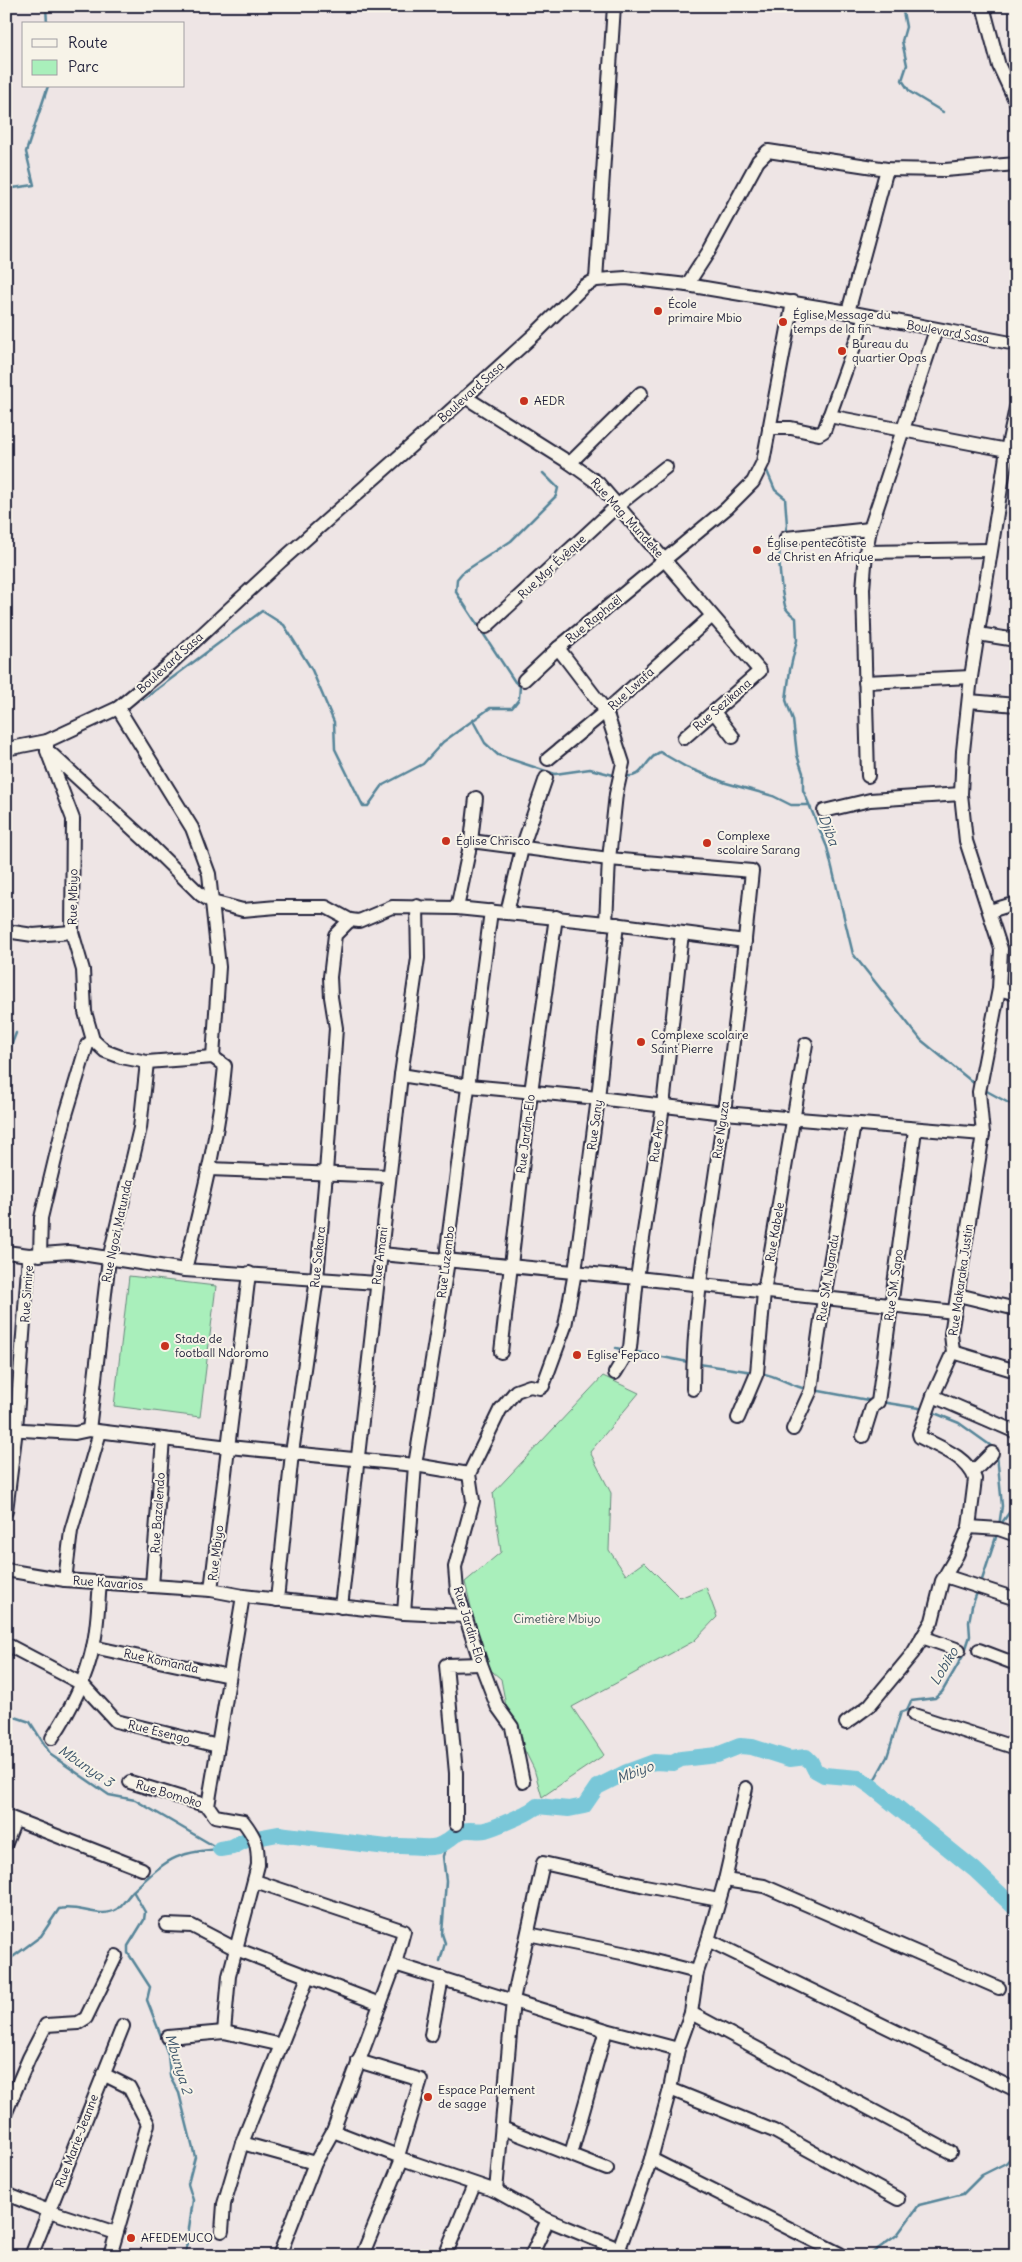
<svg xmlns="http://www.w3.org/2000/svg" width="1022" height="2262" font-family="Delius,sans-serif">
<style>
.green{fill:#a9efbb;stroke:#66887b}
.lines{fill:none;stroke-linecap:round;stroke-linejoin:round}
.stream{stroke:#568599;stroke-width:2.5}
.river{stroke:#79c7d8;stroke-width:16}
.minor-casing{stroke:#22223b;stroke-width:16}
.minor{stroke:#f7f3e8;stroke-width:12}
.poi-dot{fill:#c8321e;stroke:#f7f3e8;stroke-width:2}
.labels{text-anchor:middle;stroke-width:4;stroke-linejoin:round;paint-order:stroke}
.poi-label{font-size:12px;fill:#22223b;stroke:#f7f3e8;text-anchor:start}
.street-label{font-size:12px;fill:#22223b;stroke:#f7f3e8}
.park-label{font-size:12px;fill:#44555b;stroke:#f7f3e8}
.water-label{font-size:14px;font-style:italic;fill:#3c546a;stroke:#f7f3e8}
</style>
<rect width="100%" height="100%" fill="#eee5e5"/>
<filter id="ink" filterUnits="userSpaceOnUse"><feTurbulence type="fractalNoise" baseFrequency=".02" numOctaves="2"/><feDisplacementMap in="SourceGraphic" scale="10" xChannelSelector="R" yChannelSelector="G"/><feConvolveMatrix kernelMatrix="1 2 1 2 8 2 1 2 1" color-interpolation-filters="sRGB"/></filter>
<g filter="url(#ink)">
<g class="green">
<path d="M 129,1276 L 216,1286 L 200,1417 L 114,1406 Z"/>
<path d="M 603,1376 L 639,1393 L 590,1452 L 611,1493 L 609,1550 L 626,1575 L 644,1562 L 680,1598 L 706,1587 L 717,1617 L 694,1641 L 572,1707 L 604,1755 L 542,1797 L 534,1769 L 508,1717 L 501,1679 L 485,1665 L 465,1582 L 501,1552 L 493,1493 Z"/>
</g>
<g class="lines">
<g class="stream">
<path d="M 46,6 L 47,24"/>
<path d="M 902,6 L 906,27 L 902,41 L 907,65 L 902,80 L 910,92 L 943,112"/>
<path d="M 6,189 L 34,185 L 26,152 L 48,86"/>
<path d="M 767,471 L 775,490 L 785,498 L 787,525 L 785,534"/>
<path d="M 781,539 C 777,554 781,590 785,606 C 786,611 792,615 796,618 L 797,640 L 790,670 L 786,700 L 793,720 L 797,755 L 803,773 L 803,790 L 827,847 L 853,954 L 921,1040 L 976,1085"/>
<path d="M 144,699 L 262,611 L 284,625 L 312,670 L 334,722 L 335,749 L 363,806 L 368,806 L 383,785 L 423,764 L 443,742 L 490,708 L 512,708 L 519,699 L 520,686 L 515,682 L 456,592 L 457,579 L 462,573 L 511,541 L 556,496 L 558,488 L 543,473"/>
<path d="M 473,721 L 485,743 L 498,755 L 555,774 L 590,769 L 617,776"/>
<path d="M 625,776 C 645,779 643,760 660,752 L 686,767 L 726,783 L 773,796 L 791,805 L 808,805"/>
<path d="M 6,1059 L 16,1033"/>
<path d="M 983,1089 L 1016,1107"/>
<path d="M 616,1348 L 625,1350"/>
<path d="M 632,1351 L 688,1362"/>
<path d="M 699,1364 L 753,1372"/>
<path d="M 760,1373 C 780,1376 789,1386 807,1389"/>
<path d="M 814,1390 L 873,1401"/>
<path d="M 881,1402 L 925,1409"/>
<path d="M 932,1412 L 959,1423 L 994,1448"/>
<path d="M 997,1455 L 1002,1506 L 999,1526"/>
<path d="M 1001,1524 L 1016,1503"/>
<path d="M 981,1583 L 997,1534"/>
<path d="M 6,1714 L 30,1722 L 51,1755 L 109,1795 L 135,1800 L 219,1849"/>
<path d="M 871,1786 L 887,1757 L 901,1712 L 907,1710 L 911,1701 L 935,1698 L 942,1692 L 964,1654 L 970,1636 L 969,1622 L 972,1606 L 978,1590"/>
<path d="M 440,1961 L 445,1943 L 442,1934 L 446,1881 L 443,1856 L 447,1843"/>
<path d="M 6,1962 L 41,1936 L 59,1909 C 79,1904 99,1920 117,1909 C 123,1905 128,1896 133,1891"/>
<path d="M 185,2256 L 193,2200 L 188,2184 L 195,2157 L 179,2093 L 170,2076 L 168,2054 L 147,2000 L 150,1987 L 128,1953 L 128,1946 L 144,1920 L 145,1912 L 133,1891 C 166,1860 174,1852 220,1849"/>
<path d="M 868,2256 L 897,2235 L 919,2205 L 963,2194 L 982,2175 L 1006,2163 L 1016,2152"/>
</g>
<path class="river" d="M 220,1849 L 232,1847 L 246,1840 L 278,1834 L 387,1847 C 403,1844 417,1848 432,1847 C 446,1846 451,1835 462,1831 C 469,1828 478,1832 485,1830 C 496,1827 530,1813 537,1806 L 569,1809 L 584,1806 L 597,1787 L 627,1772 L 654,1762 L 673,1763 L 681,1759 L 717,1755 L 740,1746 L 752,1747 L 790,1759 L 806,1757 L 811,1762 L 815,1770 L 824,1775 L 859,1778 L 871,1786 L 975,1870 L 1016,1909"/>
<defs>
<g id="minor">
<path d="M 983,6 L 999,66 L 1016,102"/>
<path d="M 596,280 L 614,6"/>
<path d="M 687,285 L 709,251 L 758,161 L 768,151 L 887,169 L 945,170 L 1016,164"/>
<path d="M 848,312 L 887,169"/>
<path d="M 465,397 L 570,463 L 598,483 L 760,671 L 684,738"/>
<path d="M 829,416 L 1007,450"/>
<path d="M 769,428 L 791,428 L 819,434 L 824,431 L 865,316"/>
<path d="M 570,463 L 641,393"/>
<path d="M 786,538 L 870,529"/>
<path d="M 866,552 L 990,550"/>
<path d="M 486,627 L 617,506 L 666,467"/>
<path d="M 978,634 L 1016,640"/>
<path d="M 558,648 L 606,711 L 623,763 L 616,794 L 609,859 L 606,923"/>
<path d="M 524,680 L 558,648 L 727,508 L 753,482 L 763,462 L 793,302"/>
<path d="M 865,682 L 971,677"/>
<path d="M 969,701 L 1016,705"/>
<path d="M 118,708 L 192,828 L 209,874 L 219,967 L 213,1057 L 225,1066 C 219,1135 201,1203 185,1270"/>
<path d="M 714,712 L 733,737"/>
<path d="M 47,741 L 47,750 L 144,839 L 201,895 L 212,902 L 243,910 L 277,907 L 326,907 L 350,920 L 359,921 L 392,907 L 457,908 L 606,923 L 745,941"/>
<path d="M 6,749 L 47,741 L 118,708 L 168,666 L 281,561 L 438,422 L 535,334 L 584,286 L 596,280 L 626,278 L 687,285 L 848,312 L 1016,344"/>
<path d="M 47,751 L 73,819 L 72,932 L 83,970 L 85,1012 L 93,1040 L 105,1051 L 121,1057 L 147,1062 L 213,1057"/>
<path d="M 548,759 L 606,711 L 712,616"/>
<path d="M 868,776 L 863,589 L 866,552 L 870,529 L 936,330"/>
<path d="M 824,811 L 870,800 L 961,794"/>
<path d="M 471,841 L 609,859 L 752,871 C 743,964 732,1057 719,1149 C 708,1228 693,1309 693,1389"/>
<path d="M 457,908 L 471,841 L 476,798"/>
<path d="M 990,911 L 1016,903"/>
<path d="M 507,913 L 522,848 L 546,778"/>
<path d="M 6,931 L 33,935 L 72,932"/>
<path d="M 999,989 L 1016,994"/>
<path d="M 401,1075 L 469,1086 L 598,1098 L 724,1113 L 983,1134"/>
<path d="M 209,1169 L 389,1176"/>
<path d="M 6,1252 L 29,1255 L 69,1252 L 185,1270 L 377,1283"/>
<path d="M 381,1254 L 637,1278 L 955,1312"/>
<path d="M 40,1255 L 41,1218 L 65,1118 L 87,1045 L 93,1040"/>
<path d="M 958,1295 L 1016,1309"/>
<path d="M 501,1352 L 531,1092 L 556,917"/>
<path d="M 953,1352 L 1016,1371"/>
<path d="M 615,1373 L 630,1348 L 637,1278 L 663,1106 L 682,933"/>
<path d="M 933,1396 L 1016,1432"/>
<path d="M 738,1418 L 757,1373 L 764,1292 L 806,1044"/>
<path d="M 6,1429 L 75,1433 L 89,1430 L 229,1447 L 415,1465 L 469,1474"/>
<path d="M 793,1429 L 811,1390 L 824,1298 L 854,1124"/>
<path d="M 89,1430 L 109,1259 L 140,1128 L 147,1062"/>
<path d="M 863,1436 L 872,1407 L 878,1402 L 915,1130"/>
<path d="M 973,1472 L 992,1453"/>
<path d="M 6,1511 L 16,1429 L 29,1255"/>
<path d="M 969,1527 L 999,1529 L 1016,1535"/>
<path d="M 6,1570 L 65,1580 L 211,1590"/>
<path d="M 945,1576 L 1016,1599"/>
<path d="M 65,1580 L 71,1531 L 100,1432"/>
<path d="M 152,1586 L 163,1439"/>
<path d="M 243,1596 L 404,1613 L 465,1616"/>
<path d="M 277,1600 L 292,1453 L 317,1278 L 326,1173 L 336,1028 L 331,997 L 330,977 L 335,935 L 350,920"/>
<path d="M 341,1607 L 401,1075 L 418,958 L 417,906"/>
<path d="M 404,1613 L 415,1465 L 448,1261 L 447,1249 L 491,911"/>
<path d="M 922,1637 L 959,1650"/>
<path d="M 6,1644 L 82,1684 L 116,1721 L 218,1746"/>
<path d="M 93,1647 L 229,1676"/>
<path d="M 979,1650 L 1016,1664"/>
<path d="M 914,1715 L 1016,1748"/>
<path d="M 846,1723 L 869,1706 L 913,1653 L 932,1621 L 942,1581 L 957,1555 L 969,1527 L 975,1479 C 968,1457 939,1447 920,1437 L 919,1434 L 933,1396 L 953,1352 L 951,1334 L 983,1134 L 979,1092 L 999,989 L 1001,949 L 966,841 L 961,794 L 963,751 L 971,677 L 1007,450 L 1016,408"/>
<path d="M 52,1738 C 70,1711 86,1680 93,1647 C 98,1626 98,1603 100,1582"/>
<path d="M 130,1782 L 208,1806"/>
<path d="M 523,1782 L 512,1727 L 497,1706 L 481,1664 L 457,1591 L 455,1567 L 473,1501 L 469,1474 L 500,1410 L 516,1391 L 530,1386 L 540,1388 L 543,1386 L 565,1326 L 575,1272 L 598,1098 L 617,924"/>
<path d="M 6,1816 L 142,1869"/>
<path d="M 456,1824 L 456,1773 L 446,1665 L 481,1664"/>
<path d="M 6,1843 L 15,1820"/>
<path d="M 725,1880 L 764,1886 L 999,1988"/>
<path d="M 255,1881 L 404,1931 L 395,1964 L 333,2131 L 315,2163 L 279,2256"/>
<path d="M 166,1925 L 192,1926 L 236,1949 L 380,2004"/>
<path d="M 528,1934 L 627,1954 L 697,1972"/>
<path d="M 708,1940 L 1016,2090"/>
<path d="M 395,1964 L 606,2030 L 678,2049"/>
<path d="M 691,2013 L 950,2152"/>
<path d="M 224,2032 L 229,1976 L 258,1865 C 258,1844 256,1838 243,1821 L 215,1816 L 208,1806 L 243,1596 L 211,1590 L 249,1273"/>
<path d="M 431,2035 L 442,1978"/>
<path d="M 168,2037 L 224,2032 L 282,2045"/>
<path d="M 358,2061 L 421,2080 L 398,2156"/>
<path d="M 103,2074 L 129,2087 L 148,2124 L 110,2256"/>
<path d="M 670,2089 L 774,2131 L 898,2199"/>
<path d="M 6,2112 L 29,2058 L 46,2025 L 78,2023 L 86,2018 L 116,1956"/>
<path d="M 502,2128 L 607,2169"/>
<path d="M 333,2131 L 398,2156 L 402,2159 L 496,2191 L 548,2220 L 619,2249 L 627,2256"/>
<path d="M 242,2143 L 315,2163"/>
<path d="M 571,2154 L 606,2030"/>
<path d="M 651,2159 L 840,2254"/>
<path d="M 496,2191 L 513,2000 L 543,1863 L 645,1886 L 719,1900"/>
<path d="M 6,2194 L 49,2211 L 116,2233"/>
<path d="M 222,2231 L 224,2204 L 242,2143 L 308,1977"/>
<path d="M 31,2256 L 123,2026"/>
<path d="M 362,2256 L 402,2159"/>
<path d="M 445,2256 L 474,2185"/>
<path d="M 531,2256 L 548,2220"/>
<path d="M 614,2256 L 619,2249 L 651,2159 L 670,2089 L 678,2049 L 691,2013 L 697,1972 L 708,1940 L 725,1880 L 746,1788"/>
</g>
</defs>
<use href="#minor" class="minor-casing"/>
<use href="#minor" class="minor"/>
</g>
</g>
<g class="poi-dot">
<circle cx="658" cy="311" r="5"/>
<circle cx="783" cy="322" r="5"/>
<circle cx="842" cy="351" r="5"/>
<circle cx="524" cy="401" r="5"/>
<circle cx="757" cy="550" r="5"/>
<circle cx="446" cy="841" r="5"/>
<circle cx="707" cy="843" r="5"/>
<circle cx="641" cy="1042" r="5"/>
<circle cx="165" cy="1346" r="5"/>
<circle cx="577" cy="1355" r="5"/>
<circle cx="428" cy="2097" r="5"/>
<circle cx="131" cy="2238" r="5"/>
</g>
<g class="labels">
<g class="poi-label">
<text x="668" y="308">École<tspan x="668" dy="14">primaire Mbio</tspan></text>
<text x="793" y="319">Église Message du<tspan x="793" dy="14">temps de la fin</tspan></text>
<text x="852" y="348">Bureau du<tspan x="852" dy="14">quartier Opas</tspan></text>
<text x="534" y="405">AEDR</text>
<text x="767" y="547">Église pentecôtiste<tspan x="767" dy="14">de Christ en Afrique</tspan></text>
<text x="717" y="840">Complexe<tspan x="717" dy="14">scolaire Sarang</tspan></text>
<text x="456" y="845">Église Chrisco</text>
<text x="651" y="1039">Complexe scolaire<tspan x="651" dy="14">Saint Pierre</tspan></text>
<text x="175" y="1343">Stade de<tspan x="175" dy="14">football Ndoromo</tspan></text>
<text x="587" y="1359">Eglise Fepaco</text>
<text x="438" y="2094">Espace Parlement<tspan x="438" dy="14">de sagge</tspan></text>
<text x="141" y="2242">AFEDEMUCO</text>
</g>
<g class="street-label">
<text transform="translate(948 332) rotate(10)" y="4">Boulevard Sasa</text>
<text transform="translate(471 392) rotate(-42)" y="4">Boulevard Sasa</text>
<text transform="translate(627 518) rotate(48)" y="4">Rue Mag. Mundeke</text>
<text transform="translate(552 567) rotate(-43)" y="4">Rue Mgr Évêque</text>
<text transform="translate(594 619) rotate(-39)" y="4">Rue Raphaël</text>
<text transform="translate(170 663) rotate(-42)" y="4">Boulevard Sasa</text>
<text transform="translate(631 689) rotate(-42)" y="4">Rue Lwafa</text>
<text transform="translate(722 705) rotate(-41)" y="4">Rue Sezikana</text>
<text transform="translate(73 897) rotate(-89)" y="4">Rue Mbiyo</text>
<text transform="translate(595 1125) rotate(-82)" y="4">Rue Sany</text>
<text transform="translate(721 1130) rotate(-82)" y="4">Rue Nguza</text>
<text transform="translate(526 1134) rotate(-83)" y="4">Rue Jardin-Elo</text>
<text transform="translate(657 1141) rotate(-82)" y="4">Rue Aro</text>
<text transform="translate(117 1231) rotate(-78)" y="4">Rue Ngozi Matunda</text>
<text transform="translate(775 1232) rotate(-80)" y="4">Rue Kabele</text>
<text transform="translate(380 1256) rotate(-83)" y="4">Rue Amani</text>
<text transform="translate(318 1257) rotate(-84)" y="4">Rue Sakara</text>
<text transform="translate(446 1262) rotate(-83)" y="4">Rue Luzembo</text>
<text transform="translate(828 1278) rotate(-81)" y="4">Rue SM. Ngandu</text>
<text transform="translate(961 1280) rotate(-82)" y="4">Rue Makaraka Justin</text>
<text transform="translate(894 1285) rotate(-82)" y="4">Rue SM. Sapo</text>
<text transform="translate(27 1294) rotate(-86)" y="4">Rue Simire</text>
<text transform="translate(158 1513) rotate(-86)" y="4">Rue Bazalendo</text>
<text transform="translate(216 1553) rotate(-83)" y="4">Rue Mbiyo</text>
<text transform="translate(108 1583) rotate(4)" y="4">Rue Kavarios</text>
<text transform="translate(469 1625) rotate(73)" y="4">Rue Jardin-Elo</text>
<text transform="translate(161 1661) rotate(12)" y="4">Rue Komanda</text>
<text transform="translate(159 1732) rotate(14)" y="4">Rue Esengo</text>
<text transform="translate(169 1794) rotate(17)" y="4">Rue Bomoko</text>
<text transform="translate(77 2141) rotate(-69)" y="4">Rue Marie-Jeanne</text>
</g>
<g class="park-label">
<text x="557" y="1623">Cimetière Mbiyo</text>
</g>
<g class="water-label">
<text transform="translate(829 830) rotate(68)" y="5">Djiba</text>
<text transform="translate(944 1666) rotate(-59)" y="5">Lobiko</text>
<text transform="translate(86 1766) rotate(34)" y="5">Mbunya 3</text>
<text transform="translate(635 1772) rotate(-21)" y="5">Mbiyo</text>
<text transform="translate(179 2064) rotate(73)" y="5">Mbunya 2</text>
</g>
</g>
<rect width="1022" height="2262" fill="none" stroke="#f7f3e8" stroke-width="25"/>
<rect x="12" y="12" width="997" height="2237" fill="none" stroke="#22223b" stroke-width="2" filter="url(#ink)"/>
<rect x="22" y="22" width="162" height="65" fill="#f7f3e8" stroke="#a29fa3"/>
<rect x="32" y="39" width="25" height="8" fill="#f7f3e8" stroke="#a29fa3"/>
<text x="68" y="48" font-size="15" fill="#22223b">Route</text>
<rect x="32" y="60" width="25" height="15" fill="#a9efbb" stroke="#a29fa3"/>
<text x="68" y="72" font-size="15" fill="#22223b">Parc</text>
</svg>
